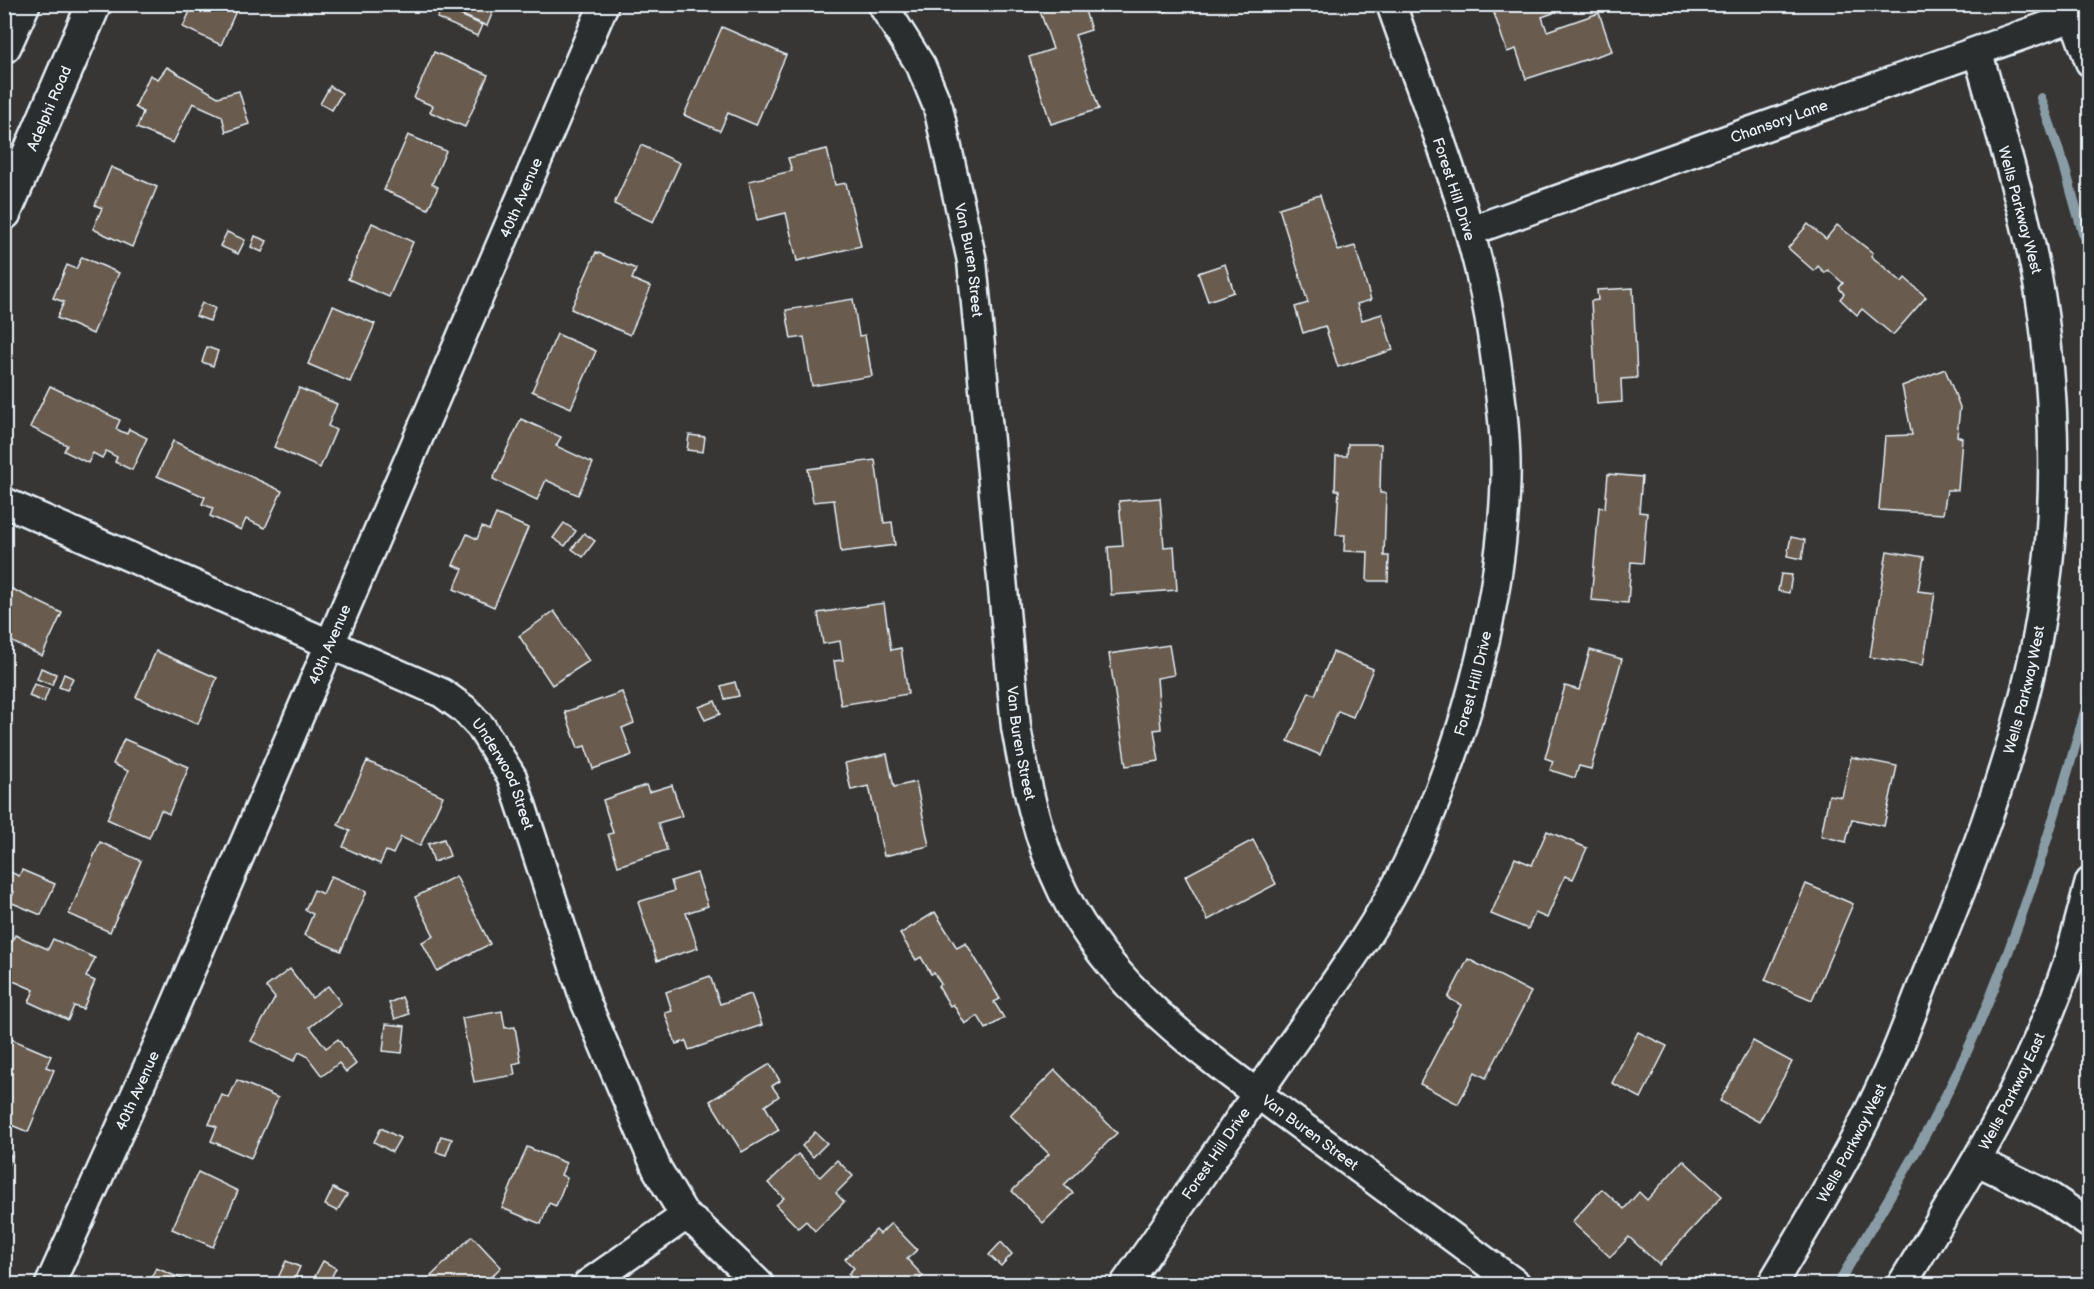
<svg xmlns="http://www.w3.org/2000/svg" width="2094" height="1289" font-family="'Balsamiq Sans',sans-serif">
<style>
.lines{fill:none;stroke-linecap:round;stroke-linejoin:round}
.stream{stroke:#899ca5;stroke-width:10}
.building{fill:#695c50;stroke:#e8f1f8;stroke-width:1.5}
.street-casing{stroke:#e8f1f8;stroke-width:33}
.secondary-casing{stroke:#e8f1f8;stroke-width:38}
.street{stroke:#2a2d2e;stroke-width:28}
.secondary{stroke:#2a2d2e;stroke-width:33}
.labels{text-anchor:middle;stroke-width:4.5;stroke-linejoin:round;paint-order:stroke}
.street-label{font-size:15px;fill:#e8f1f8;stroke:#2a2d2e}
</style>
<rect width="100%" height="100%" fill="#373635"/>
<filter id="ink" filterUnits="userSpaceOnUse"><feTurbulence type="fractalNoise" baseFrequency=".0167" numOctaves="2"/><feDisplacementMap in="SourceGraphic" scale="12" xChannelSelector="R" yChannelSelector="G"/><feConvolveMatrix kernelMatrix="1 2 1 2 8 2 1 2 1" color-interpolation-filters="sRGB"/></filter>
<g filter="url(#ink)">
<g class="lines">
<g class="stream">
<path d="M 2041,98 L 2065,169 L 2090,258"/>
<path d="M 1838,1284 C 1881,1210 1928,1137 1964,1058 C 2018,941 2055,818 2090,694"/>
</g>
</g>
<g class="building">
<path d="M 239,4 L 221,45 L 183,27 L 191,9 L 181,4 Z"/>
<path d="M 445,4 L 496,4 L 487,26 L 444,7 Z"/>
<path d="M 1060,4 L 1083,4 L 1091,30 L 1075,35 L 1099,109 L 1051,124 L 1029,57 L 1053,49 L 1040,11 Z"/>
<path d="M 1158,4 L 1187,4 L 1161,13 Z"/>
<path d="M 1491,4 L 1550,4 L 1553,13 L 1542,17 L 1547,31 L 1599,13 L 1612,51 L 1526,79 L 1516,49 L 1507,52 Z"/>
<path d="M 443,7 L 482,25 L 477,36 L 437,18 Z"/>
<path d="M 722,27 L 786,55 L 756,125 L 728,113 L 720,131 L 684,115 Z"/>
<path d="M 434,52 L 488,75 L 465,127 L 430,112 L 433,106 L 414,98 Z"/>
<path d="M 167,67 L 218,97 L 239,91 L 249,124 L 226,132 L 222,116 L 193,103 L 173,143 L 137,128 L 143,112 L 135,107 L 150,75 L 158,79 Z"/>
<path d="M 330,86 L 342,93 L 332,110 L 320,104 Z"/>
<path d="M 408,135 L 446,151 L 432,184 L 438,187 L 428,209 L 384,190 Z"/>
<path d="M 641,145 L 680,163 L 653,222 L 614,204 Z"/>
<path d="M 827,149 L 835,185 L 846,183 L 861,246 L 797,261 L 786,213 L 757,220 L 749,181 L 792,171 L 788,158 Z"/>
<path d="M 111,167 L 157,187 L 132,247 L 93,229 L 102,208 L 95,205 Z"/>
<path d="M 1320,195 L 1338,251 L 1355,246 L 1371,300 L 1357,304 L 1362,320 L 1382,314 L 1393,350 L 1338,367 L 1325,326 L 1303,333 L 1295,307 L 1308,303 L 1279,208 Z"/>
<path d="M 372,223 L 413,242 L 389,297 L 348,279 Z"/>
<path d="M 1808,224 L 1826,239 L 1837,225 L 1873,253 L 1871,256 L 1902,282 L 1905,278 L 1926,297 L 1893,335 L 1862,309 L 1857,315 L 1840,299 L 1844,294 L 1839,288 L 1843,283 L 1828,270 L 1825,273 L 1818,266 L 1814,271 L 1788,248 Z"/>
<path d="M 227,232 L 245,240 L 238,254 L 220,246 Z"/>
<path d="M 255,236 L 267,241 L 262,252 L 251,247 Z"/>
<path d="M 596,252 L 636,269 L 632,279 L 651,287 L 630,335 L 571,309 Z"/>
<path d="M 82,257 L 119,273 L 93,334 L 57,318 L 64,302 L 53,298 L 67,265 L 76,269 Z"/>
<path d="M 1225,264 L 1234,292 L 1208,301 L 1198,273 Z"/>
<path d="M 1633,288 L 1637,378 L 1621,379 L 1622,402 L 1597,404 L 1591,301 L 1598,300 L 1597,290 Z"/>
<path d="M 853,299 L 859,336 L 865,335 L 872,376 L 812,386 L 804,337 L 791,339 L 786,310 Z"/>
<path d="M 202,303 L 215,308 L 210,321 L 196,316 Z"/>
<path d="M 333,306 L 375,324 L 350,382 L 308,364 Z"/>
<path d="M 557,334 L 596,351 L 571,408 L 532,391 Z"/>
<path d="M 207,347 L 218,351 L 213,366 L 202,362 Z"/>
<path d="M 1945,369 L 1960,407 L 1957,436 L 1962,438 L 1958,490 L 1947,490 L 1943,514 L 1879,510 L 1885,436 L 1912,435 L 1902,386 Z"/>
<path d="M 50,386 L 120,420 L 116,429 L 127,434 L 129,429 L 147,438 L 132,470 L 115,462 L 117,457 L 106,451 L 102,458 L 93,453 L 88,463 L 64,451 L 67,445 L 30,427 Z"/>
<path d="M 299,388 L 337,404 L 328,426 L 336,430 L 320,468 L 274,447 Z"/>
<path d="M 521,419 L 561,437 L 556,446 L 593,463 L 578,495 L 546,480 L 537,500 L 493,479 Z"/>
<path d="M 689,435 L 705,437 L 703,452 L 687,450 Z"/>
<path d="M 173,441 L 282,491 L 265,528 L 246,519 L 241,530 L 210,516 L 213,508 L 202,504 L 205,497 L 157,476 Z"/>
<path d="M 1348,444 L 1381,444 L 1380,493 L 1386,493 L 1384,556 L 1389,556 L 1388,581 L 1367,581 L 1368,552 L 1344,551 L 1345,535 L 1336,535 L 1339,490 L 1335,490 L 1336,456 L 1347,456 Z"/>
<path d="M 875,460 L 884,523 L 892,522 L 895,545 L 841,552 L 834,500 L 813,502 L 808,469 Z"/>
<path d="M 1608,474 L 1642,477 L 1639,512 L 1647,513 L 1643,563 L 1631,562 L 1628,603 L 1591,600 L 1599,507 L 1605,508 Z"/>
<path d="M 1160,498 L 1164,547 L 1174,546 L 1177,590 L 1111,595 L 1108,547 L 1123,546 L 1119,501 Z"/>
<path d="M 496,514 L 528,528 L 494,607 L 454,589 L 463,569 L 453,565 L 467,534 L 477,539 L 482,527 L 489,530 Z"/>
<path d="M 564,523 L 576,531 L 565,546 L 553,538 Z"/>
<path d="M 584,533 L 595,541 L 583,557 L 572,549 Z"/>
<path d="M 1791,537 L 1805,540 L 1802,559 L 1787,556 Z"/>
<path d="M 1887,551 L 1924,557 L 1918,591 L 1935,593 L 1923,665 L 1870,657 Z"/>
<path d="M 1781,574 L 1792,575 L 1789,593 L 1778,591 Z"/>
<path d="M 4,585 L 62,613 L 42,656 L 4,638 Z"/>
<path d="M 884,603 L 891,650 L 901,648 L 908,694 L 841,705 L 834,661 L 843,660 L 840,641 L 823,644 L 818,613 Z"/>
<path d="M 554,611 L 589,661 L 552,685 L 519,636 Z"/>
<path d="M 1169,645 L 1174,675 L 1157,678 L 1161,729 L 1154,730 L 1159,761 L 1126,766 L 1109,654 Z"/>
<path d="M 1590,650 L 1622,659 L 1591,769 L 1579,766 L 1575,778 L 1550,770 L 1553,761 L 1545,758 L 1565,686 L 1579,690 Z"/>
<path d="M 156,651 L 217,678 L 198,724 L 136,697 Z"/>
<path d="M 1333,652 L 1373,669 L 1353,717 L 1338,711 L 1320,755 L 1288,741 L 1309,692 L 1315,695 Z"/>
<path d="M 41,668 L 56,674 L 52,685 L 37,679 Z"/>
<path d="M 64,674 L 73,678 L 67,690 L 59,687 Z"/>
<path d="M 735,682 L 739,696 L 725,699 L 721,686 Z"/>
<path d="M 34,684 L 49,689 L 44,702 L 29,696 Z"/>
<path d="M 622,692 L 634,723 L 622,728 L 632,755 L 593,769 L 585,746 L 578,748 L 565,712 Z"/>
<path d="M 715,701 L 720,714 L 705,720 L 699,707 Z"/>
<path d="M 124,739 L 189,767 L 169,814 L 161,810 L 149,838 L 107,819 L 128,771 L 113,764 Z"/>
<path d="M 887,754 L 894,787 L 916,782 L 929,846 L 884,856 L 869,786 L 851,790 L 845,763 Z"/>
<path d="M 1851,757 L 1897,766 L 1884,826 L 1852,819 L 1846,842 L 1821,836 L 1829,795 L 1842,797 Z"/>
<path d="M 367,761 L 443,796 L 420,846 L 401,837 L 393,854 L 386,851 L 380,864 L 343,847 L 350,831 L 338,825 Z"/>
<path d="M 646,785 L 649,792 L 672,785 L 682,816 L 658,823 L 667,850 L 618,866 L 608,834 L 613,833 L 603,800 Z"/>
<path d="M 1547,831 L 1587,848 L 1573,879 L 1565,876 L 1547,918 L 1535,913 L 1528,929 L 1491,914 L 1515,858 L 1532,865 Z"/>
<path d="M 444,839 L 450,856 L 434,862 L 428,844 Z"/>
<path d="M 1253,840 L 1276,884 L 1208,920 L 1185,876 Z"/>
<path d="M 100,842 L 141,861 L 110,932 L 69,914 Z"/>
<path d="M 22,870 L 55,884 L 41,915 L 10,902 L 14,892 L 4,888 L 4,879 L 8,871 L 19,876 Z"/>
<path d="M 697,873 L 708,906 L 686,913 L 698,948 L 657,961 L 638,902 L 674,891 L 671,881 Z"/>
<path d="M 331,876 L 367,891 L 341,951 L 304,935 L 313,914 L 305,910 L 314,890 L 323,894 Z"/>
<path d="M 456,876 L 490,944 L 437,971 L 422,942 L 434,936 L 415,897 Z"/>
<path d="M 1806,884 L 1853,904 L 1812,1000 L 1765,980 Z"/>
<path d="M 935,912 L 957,948 L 966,943 L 1000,999 L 994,1002 L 1004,1018 L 986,1029 L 978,1016 L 965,1024 L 953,1004 L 950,1006 L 938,986 L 941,984 L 934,973 L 931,974 L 921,957 L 916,960 L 900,934 Z"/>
<path d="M 15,935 L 48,949 L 53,939 L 95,958 L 86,977 L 95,981 L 83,1009 L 74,1006 L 68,1020 L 29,1002 L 34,990 L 4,977 L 4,959 Z"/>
<path d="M 1468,959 L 1531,992 L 1486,1078 L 1475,1072 L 1458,1104 L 1420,1084 L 1461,1005 L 1448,998 Z"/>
<path d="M 290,969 L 312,998 L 328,986 L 341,1003 L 310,1027 L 326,1048 L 338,1039 L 356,1064 L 346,1072 L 339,1063 L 322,1076 L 307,1056 L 299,1052 L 294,1061 L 251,1041 L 275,998 L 266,987 Z"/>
<path d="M 710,976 L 720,1004 L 751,994 L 762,1025 L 689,1050 L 686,1041 L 676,1044 L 665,1013 L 672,1011 L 666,992 Z"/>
<path d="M 402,997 L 409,1014 L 395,1019 L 389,1003 Z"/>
<path d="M 502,1011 L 505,1028 L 515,1027 L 521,1062 L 513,1064 L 515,1075 L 474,1082 L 462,1018 Z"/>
<path d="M 386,1024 L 405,1026 L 402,1053 L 383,1051 Z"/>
<path d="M 1638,1032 L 1667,1046 L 1641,1098 L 1612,1083 Z"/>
<path d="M 4,1036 L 51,1056 L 46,1067 L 54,1070 L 28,1132 L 4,1122 Z"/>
<path d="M 1753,1041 L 1792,1062 L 1759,1122 L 1720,1101 Z"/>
<path d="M 770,1064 L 780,1081 L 772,1086 L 779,1096 L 765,1106 L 779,1130 L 742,1152 L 710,1101 Z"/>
<path d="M 1055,1070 L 1117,1133 L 1064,1185 L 1073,1193 L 1043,1223 L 1012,1191 L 1049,1154 L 1010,1115 Z"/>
<path d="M 237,1080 L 278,1098 L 251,1158 L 211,1141 L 217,1127 L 209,1124 L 222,1095 L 229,1098 Z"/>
<path d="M 381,1128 L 400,1138 L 392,1152 L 374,1142 Z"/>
<path d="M 815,1132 L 827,1143 L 813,1157 L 802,1146 Z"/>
<path d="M 441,1136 L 452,1139 L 446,1155 L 436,1152 Z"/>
<path d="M 527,1147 L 566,1163 L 561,1175 L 567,1178 L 556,1206 L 549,1203 L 541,1224 L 502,1208 Z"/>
<path d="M 4,1153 L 12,1156 L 4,1173 Z"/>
<path d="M 798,1154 L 820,1177 L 837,1160 L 853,1176 L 836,1193 L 844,1202 L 815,1231 L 806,1221 L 798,1228 L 776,1205 L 784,1198 L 768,1183 Z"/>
<path d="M 1683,1160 L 1722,1196 L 1659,1265 L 1629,1237 L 1610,1257 L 1572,1222 L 1602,1189 L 1624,1209 L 1639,1192 L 1647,1200 Z"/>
<path d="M 198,1172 L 238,1191 L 213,1247 L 172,1229 Z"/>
<path d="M 333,1188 L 347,1195 L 337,1211 L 325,1205 Z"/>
<path d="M 891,1223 L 917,1250 L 907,1259 L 923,1276 L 914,1284 L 859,1284 L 848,1274 L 854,1268 L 845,1259 L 876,1230 L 880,1234 Z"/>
<path d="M 472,1236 L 501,1267 L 484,1284 L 429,1284 L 426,1281 Z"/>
<path d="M 1001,1242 L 1012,1254 L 1001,1266 L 989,1255 Z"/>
<path d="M 286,1261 L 300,1267 L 292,1284 L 278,1278 Z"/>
<path d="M 323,1261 L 336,1268 L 328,1284 L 313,1280 Z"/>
<path d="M 156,1268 L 194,1284 L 140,1284 L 142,1279 L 149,1282 Z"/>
</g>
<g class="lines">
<defs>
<g id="street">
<path id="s1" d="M 882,4 L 921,66 L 938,107 L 972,261 L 1016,727 C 1026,784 1037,839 1063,892 C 1115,998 1223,1068 1315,1136 C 1382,1186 1449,1235 1516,1284"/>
<path d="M 2069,4 L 2090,62"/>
<path id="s2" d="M 1470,231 L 2090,11"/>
<path id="s3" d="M 4,502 L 442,693 L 464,709 L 481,727 L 512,777 L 586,1003 L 657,1169 L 685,1216 L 698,1225 L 759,1284"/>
<path d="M 1977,1161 L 2047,1195 L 2090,1224"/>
<path id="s4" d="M 50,1284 L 163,1034 L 604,4"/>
<path d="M 588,1284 L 685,1216"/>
<path id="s5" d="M 1125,1284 C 1178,1210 1229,1134 1281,1059 C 1325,996 1373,934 1407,865 C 1461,755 1499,616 1505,494 C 1508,443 1500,390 1493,340 C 1477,224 1429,114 1391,4"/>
<path id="s6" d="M 1772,1284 C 1814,1214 1857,1142 1890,1067 C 1905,1033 1917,998 1931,964 C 1969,872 2005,778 2028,681 C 2055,569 2059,452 2046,338 C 2036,241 2004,147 1978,53"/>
<path id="s7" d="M 1902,1284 C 1964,1183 2029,1079 2067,965 C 2076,938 2082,910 2090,882"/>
</g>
<g id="secondary">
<path d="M 4,46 L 23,4"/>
<path id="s8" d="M 4,213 L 94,4"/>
</g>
</defs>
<use href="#street" class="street-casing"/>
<use href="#secondary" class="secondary-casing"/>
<use href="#street" class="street"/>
<use href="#secondary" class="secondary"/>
</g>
</g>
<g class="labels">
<g class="street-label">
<text dy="5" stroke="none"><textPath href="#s8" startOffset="114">Adelphi Road</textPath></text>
<text dy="5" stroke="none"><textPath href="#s2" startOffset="328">Chansory Lane</textPath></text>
<text transform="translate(1454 189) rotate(72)" y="5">Forest Hill Drive</text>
<text dy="5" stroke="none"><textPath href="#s4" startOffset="1184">40th Avenue</textPath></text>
<text transform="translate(2020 210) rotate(75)" y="5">Wells Parkway West</text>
<text dy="5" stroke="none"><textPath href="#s1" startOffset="274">Van Buren Street</textPath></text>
<text dy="5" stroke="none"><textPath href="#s4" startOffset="698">40th Avenue</textPath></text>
<text dy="5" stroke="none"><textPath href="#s5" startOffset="699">Forest Hill Drive</textPath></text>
<text dy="5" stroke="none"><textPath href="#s6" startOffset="648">Wells Parkway West</textPath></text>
<text dy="5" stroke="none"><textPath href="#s1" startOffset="760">Van Buren Street</textPath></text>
<text dy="5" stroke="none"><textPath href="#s3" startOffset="582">Underwood Street</textPath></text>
<text dy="5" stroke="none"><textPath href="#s7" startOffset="222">Wells Parkway East</textPath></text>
<text dy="5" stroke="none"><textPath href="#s4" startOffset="212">40th Avenue</textPath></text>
<text dy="5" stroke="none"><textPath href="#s1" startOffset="1264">Van Buren Street</textPath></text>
<text dy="5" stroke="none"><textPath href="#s6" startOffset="162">Wells Parkway West</textPath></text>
<text dy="5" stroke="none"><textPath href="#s5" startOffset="159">Forest Hill Drive</textPath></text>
</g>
</g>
<rect width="2094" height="1289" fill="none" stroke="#2a2d2e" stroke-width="24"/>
<rect x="12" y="12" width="2070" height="1265" fill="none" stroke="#e8f1f8" stroke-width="2" filter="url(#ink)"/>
</svg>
